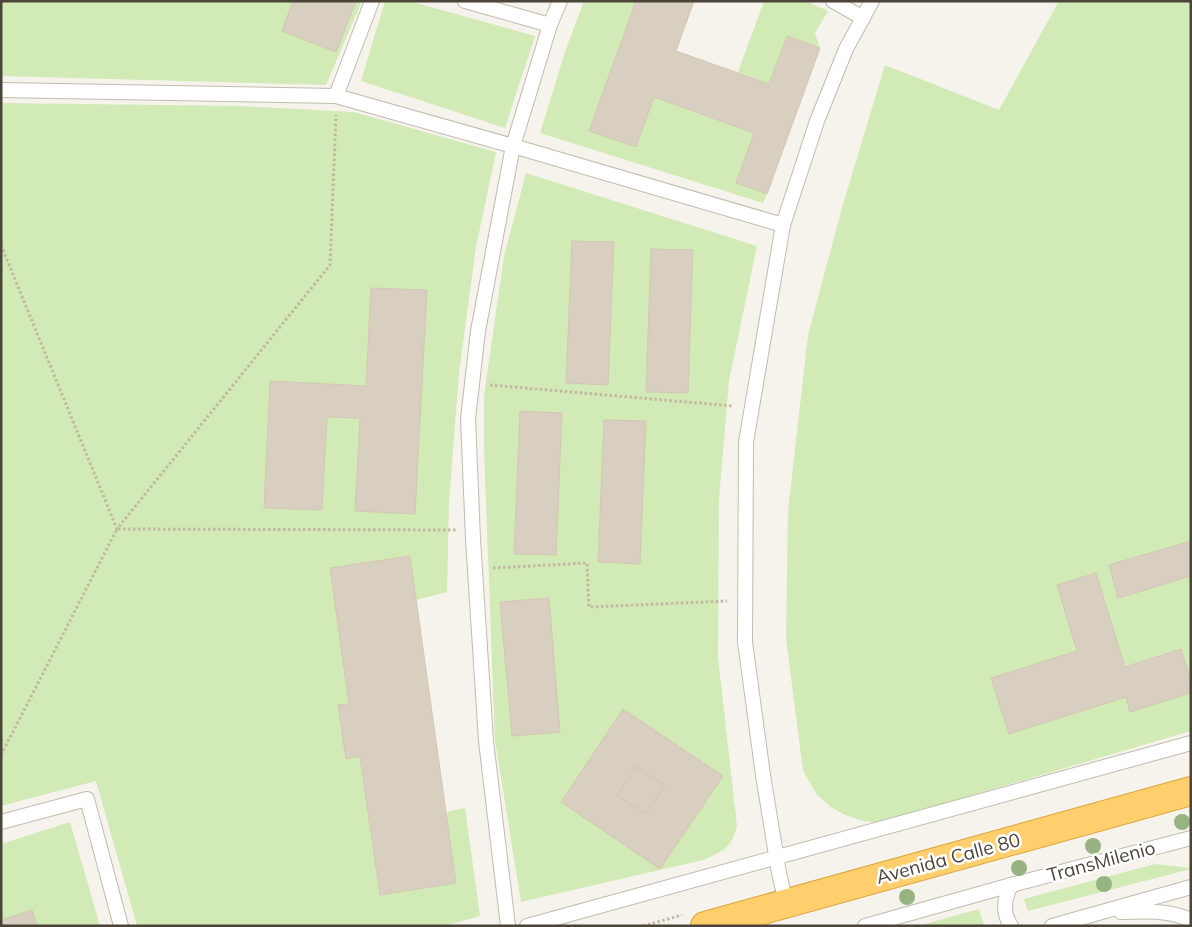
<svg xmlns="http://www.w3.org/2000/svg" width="1192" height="927" font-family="Mulish,sans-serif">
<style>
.green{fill:#d2eab5}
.building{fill:#d8cfc1;stroke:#d3c7b4;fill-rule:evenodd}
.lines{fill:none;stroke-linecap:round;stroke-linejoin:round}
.lane-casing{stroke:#c2bbae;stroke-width:16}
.highway-casing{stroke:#e0a43c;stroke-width:30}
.path{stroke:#c4b79f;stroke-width:3;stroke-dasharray:2.5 2.5;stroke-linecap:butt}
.lane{stroke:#fff;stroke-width:14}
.highway{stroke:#ffcf6e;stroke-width:28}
.tree{fill:#97b381}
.labels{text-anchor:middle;stroke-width:5;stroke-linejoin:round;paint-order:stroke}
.street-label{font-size:19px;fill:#4b4439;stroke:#fff}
</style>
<rect width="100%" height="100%" fill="#f6f3ec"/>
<g class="green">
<path d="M 1,1 L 362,1 L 326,85 L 1,76 Z"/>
<path d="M 385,1 L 409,1 L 535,36 L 505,128 L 361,81 Z"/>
<path d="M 584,1 L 636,1 L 589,131 L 636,147 L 654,97 L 754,133 L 736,183 L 767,194 L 763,203 L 540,133 L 566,49 Z"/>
<path d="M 764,1 L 806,1 L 828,11 L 815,33 L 820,48 L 787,37 L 769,84 L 738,72 Z"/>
<path d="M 1059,1 L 1191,1 L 1191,731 L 878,823 L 863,821 L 845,815 L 831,807 L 817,795 L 803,771 L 786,638 L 788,511 L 808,335 L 843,204 L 885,65 L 999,110 Z"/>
<path d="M 1,103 L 242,106 L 354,112 L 496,152 L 476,247 L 459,373 L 449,502 L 447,592 L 416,600 L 410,556 L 349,704 L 338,706 L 346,758 L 360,756 L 380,895 L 456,883 L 446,812 L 465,808 L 480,916 L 445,926 L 137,926 L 96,781 L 1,806 Z"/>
<path d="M 526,173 L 757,246 L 729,381 L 719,499 L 718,657 L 737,826 C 731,849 723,851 703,860 L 521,902 L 495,740 L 484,450 L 484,396 L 504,256 Z"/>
<path d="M 70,822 L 100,926 L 1,926 L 1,844 Z"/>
<path d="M 1155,864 L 1191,868 L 1191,869 L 1028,911 L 1024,899 Z"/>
<path d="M 979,909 L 984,926 L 918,926 Z"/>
</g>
<g class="building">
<path d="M 293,1 L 356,1 L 336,52 L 282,31 Z"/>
<path d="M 636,1 L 694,1 L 676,51 L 769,84 L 787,36 L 820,48 L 767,194 L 736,183 L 754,133 L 654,97 L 636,147 L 589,131 Z"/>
<path d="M 572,241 L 614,242 L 608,385 L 566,383 Z"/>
<path d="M 651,249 L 693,250 L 688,393 L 646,392 Z"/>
<path d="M 371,288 L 427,290 L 415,514 L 355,511 L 360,418 L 327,417 L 322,510 L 264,508 L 270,381 L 366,386 Z"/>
<path d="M 520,411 L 562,413 L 556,555 L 514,554 Z"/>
<path d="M 604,420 L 646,421 L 640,564 L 598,562 Z"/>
<path d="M 1191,541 L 1191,576 L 1118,598 L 1109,565 Z"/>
<path d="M 410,556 L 456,883 L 380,895 L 360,756 L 346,759 L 338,705 L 349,704 L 330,568 Z"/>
<path d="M 1096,573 L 1125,667 L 1181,649 L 1191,681 L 1191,693 L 1130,712 L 1126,697 L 1009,734 L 991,678 L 1077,651 L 1057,585 Z"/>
<path d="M 549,598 L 560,732 L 512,736 L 500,602 Z"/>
<path d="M 623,709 L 723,776 L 660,869 L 561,802 ZM 636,766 L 665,785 L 646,814 L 617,796 Z"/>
<path d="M 636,766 L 665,785 L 646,814 L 617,796 Z"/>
<path d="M 32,910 L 37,926 L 1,926 L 1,920 Z"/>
</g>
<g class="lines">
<defs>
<g id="lane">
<path d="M 465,1 L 550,25"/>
<path d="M 833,1 L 863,18"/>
<path d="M 1,90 L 336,96 L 513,146 L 783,225"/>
<path d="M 336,96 L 372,1"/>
<path d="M 1,822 L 87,799 L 121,926"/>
<path d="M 1011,885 C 1004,899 1002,912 1011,926"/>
<path d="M 786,903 L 779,873 L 763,775 L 745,642 L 746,442 L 783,225 L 817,121 L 846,49 L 872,1"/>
<path d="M 1121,912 C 1144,911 1169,910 1191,920"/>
<path d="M 508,926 L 486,741 L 473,539 L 468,419 L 478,331 L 513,146 L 550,25 L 560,1"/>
<path d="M 527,926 L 1191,743"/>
<path d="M 865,926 L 1011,885 L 1191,838"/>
<path d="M 1052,926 L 1191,887"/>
</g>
<path id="highway" d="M 705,926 L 1191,791"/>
</defs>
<use href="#lane" class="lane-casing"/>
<use href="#highway" class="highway-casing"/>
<g class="path">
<path d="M 1,245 L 117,529 L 330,265 L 336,115"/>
<path d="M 490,385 L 733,406"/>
<path d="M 493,568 L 587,563 L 589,607 L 727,601"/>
<path d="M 1,755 L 117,529 L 456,530"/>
<path d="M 643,926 L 682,915"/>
</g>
<use href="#lane" class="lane"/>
<use href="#highway" class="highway"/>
</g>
<g class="tree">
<circle cx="1182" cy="822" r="8"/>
<circle cx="1093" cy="846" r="8"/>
<circle cx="1019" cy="868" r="8"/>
<circle cx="1104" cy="884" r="8"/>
<circle cx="907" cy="897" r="8"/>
</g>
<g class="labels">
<g class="street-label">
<text transform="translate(948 858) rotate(-15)" y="7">Avenida Calle 80</text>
<text transform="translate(1101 861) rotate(-15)" y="7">TransMilenio</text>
</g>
</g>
<rect width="1192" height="927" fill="none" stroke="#4b4439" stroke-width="5"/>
</svg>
